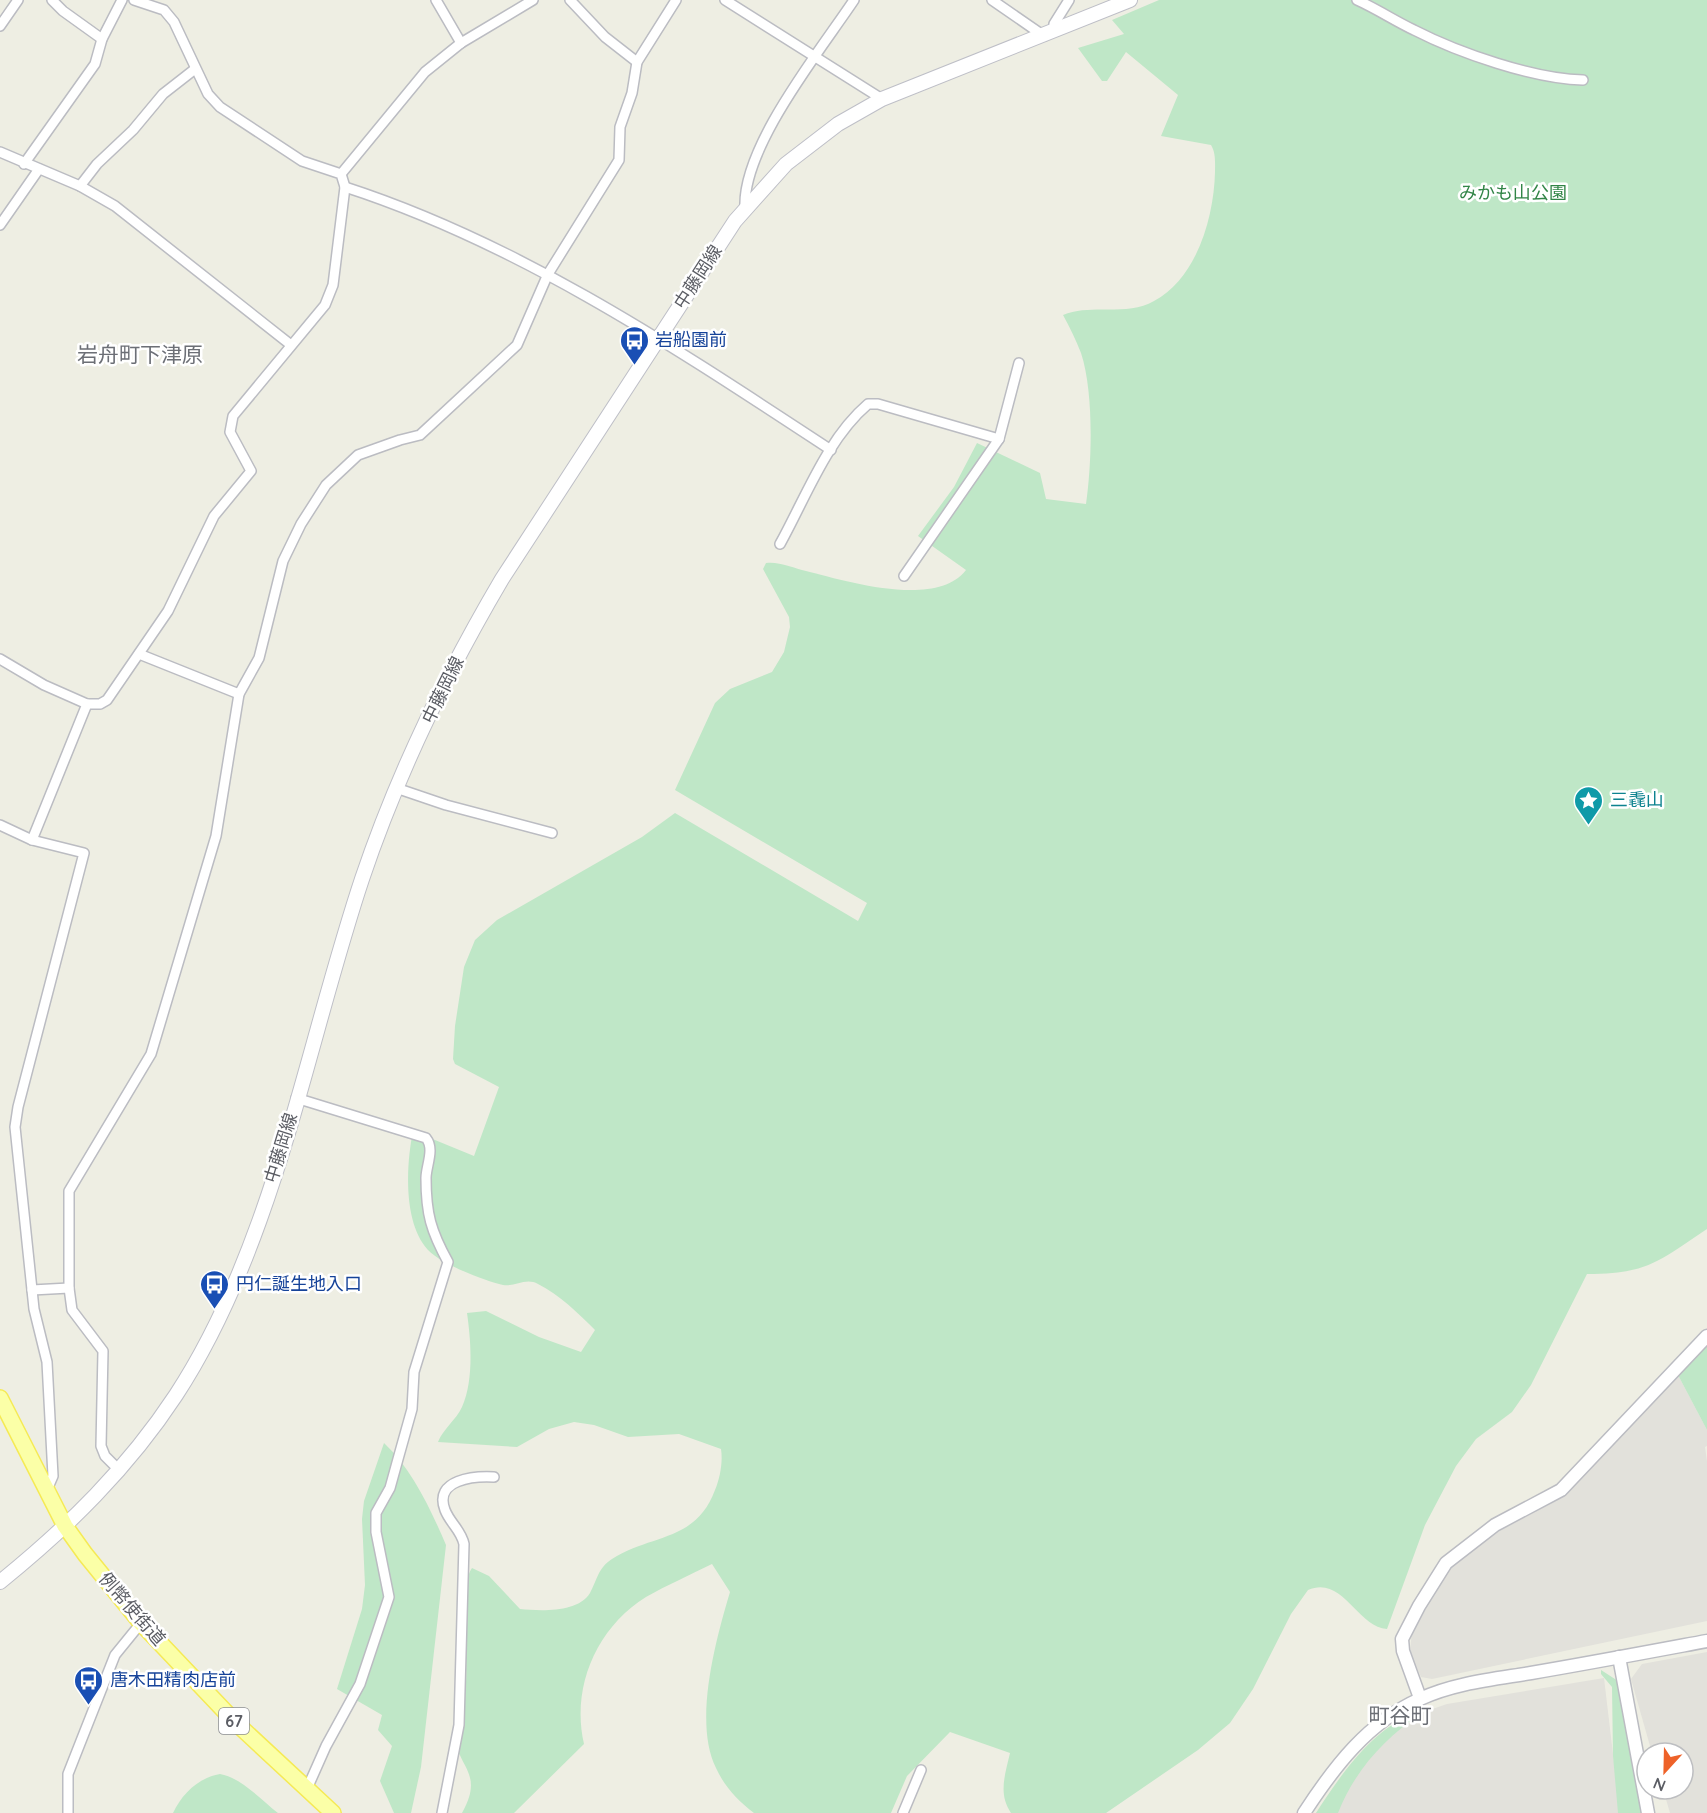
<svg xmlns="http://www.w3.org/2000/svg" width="1707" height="1813" font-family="Quicksand,'Noto Sans JP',sans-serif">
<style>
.industrial{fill:#e2e1db}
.green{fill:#bfe7c7}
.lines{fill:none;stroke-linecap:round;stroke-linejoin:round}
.minor-casing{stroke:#bbbcc2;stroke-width:12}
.tertiary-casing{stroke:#bbbcc2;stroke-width:15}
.secondary-casing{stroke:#bebfc7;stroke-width:16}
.primary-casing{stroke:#f5ea55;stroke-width:18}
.minor{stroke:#fff;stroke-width:9}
.tertiary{stroke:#fff;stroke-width:12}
.secondary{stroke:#fff;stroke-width:14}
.primary{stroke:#fbffa7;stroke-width:15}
.labels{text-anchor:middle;stroke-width:5;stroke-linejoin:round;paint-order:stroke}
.shield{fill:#fff;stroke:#8c8e92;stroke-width:1.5}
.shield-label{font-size:16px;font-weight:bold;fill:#5b5d64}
.park-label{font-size:18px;fill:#328547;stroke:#fff}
.street-label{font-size:18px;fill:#5b5d64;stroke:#fff}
.transit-label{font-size:18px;fill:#164399;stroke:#fff;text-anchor:start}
.culture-label{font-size:18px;fill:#0d838f;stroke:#fff;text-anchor:start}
.quarter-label{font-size:21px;fill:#6c6f76;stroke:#fff}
</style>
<rect width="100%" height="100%" fill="#eeeee3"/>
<g class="industrial">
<path d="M 1678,1375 L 1707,1430 L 1707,1446 L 1705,1447 L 1707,1461 L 1707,1621 L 1432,1679 L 1421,1677 L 1410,1652 L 1412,1630 L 1448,1571 L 1460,1558 L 1503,1529 L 1566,1495 Z"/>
<path d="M 1707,1652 L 1707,1813 L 1670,1813 L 1663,1789 L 1683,1789 L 1683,1753 L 1652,1753 L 1631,1679 L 1642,1664 Z"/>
<path d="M 1604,1678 L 1620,1813 L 1336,1813 L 1350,1780 L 1375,1747 L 1412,1716 L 1447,1704 Z"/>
</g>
<g class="green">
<path d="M 1159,0 L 1707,0 L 1707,1229 C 1659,1261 1648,1274 1587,1274 L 1531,1385 L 1512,1412 L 1476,1439 L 1456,1466 L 1425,1525 L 1387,1629 C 1357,1627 1343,1575 1308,1590 L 1291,1614 L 1253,1689 L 1230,1723 L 1198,1750 L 1106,1813 L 1011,1813 C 998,1794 1005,1775 1010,1753 L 950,1732 L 907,1776 L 891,1813 L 754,1813 C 738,1801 724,1786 716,1768 C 693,1722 716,1639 730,1592 L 712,1564 C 690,1575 667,1585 646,1597 C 596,1628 571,1688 584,1744 L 514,1813 L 462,1813 C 486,1770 454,1767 455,1731 C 455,1715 465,1699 466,1682 C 468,1657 459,1585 472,1568 L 489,1576 L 520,1609 C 540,1611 578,1613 590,1593 C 597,1580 598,1568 612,1559 C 651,1534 696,1542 715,1490 C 720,1478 723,1462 721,1449 L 679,1434 L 628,1437 L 594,1425 L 574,1422 L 549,1429 L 517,1447 L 438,1442 C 443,1429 456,1420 462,1407 C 474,1380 471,1341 467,1313 L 486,1311 L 539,1337 L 581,1352 L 595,1330 C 578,1313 560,1295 538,1284 C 526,1277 515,1287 503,1285 C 485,1281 441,1264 428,1250 C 403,1223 406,1165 413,1131 L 474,1156 L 499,1087 L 455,1064 L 453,1059 L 455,1026 L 464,967 L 475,940 L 497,920 L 642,837 L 675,813 L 858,921 L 867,903 L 675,790 L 715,703 L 730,689 L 772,672 L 784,652 L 790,627 L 789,617 L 763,569 L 766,563 C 778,561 794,568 806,571 C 846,581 936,609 966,570 L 918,536 L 954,487 L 977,443 L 1040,473 L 1046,499 L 1086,504 C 1092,463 1094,392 1081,353 C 1076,340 1070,328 1063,315 C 1092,303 1126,317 1154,301 C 1197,278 1214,217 1215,172 C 1215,163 1216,153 1211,145 L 1161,136 L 1178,95 L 1126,52 L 1107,81 L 1102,81 L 1078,48 L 1124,34 L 1112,20 Z"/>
<path d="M 1707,1342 L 1707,1430 L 1678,1375 Z"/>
<path d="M 384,1443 C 412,1469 431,1510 446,1545 L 421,1767 L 411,1813 L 394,1813 L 380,1781 L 392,1746 L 378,1730 L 382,1715 L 337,1689 L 362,1609 L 365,1585 L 362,1519 L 364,1501 Z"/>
<path d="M 1601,1670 L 1618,1681 L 1642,1813 L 1618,1813 L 1613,1756 L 1612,1687 L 1601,1674 Z"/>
<path d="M 1422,1712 C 1384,1740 1356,1768 1338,1813 L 1316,1813 C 1339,1777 1378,1720 1422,1712 Z"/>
<path d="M 220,1774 C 242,1778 261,1800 278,1813 L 173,1813 C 182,1794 198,1778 220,1774 Z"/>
</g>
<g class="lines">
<defs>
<g id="minor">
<path d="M 52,0 L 63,11 L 102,39"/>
<path d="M 436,0 L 461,43"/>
<path d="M 570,0 L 605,37 L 637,62"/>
<path d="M 725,0 L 882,99"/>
<path d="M 992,0 L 1044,36"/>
<path d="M 1357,0 C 1377,9 1395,21 1414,30 C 1459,53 1534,79 1583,80"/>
<path d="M 0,26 L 18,0"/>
<path d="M 1056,31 L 1054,24 L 1069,0"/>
<path d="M 0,152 L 80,186 L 115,206 L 291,345"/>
<path d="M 24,164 L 95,64 L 102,39 L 122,0"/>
<path d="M 341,174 L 425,72 L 461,43 L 533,0"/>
<path d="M 80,186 L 97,164 L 133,130 L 163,94 L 195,69"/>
<path d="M 345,187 C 521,244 677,349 831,450"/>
<path d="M 745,208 C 742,147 820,51 854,0"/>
<path d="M 0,225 L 39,169"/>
<path d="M 780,544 C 806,497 827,439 868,404 L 878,404 L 999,439"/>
<path d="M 904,576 L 999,439 L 1019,363"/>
<path d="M 139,654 L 239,694"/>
<path d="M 0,659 L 44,685 L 87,704 L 100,704 L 107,700 L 168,611 L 214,516 L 251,471 L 230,432 L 233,416 L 325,305 L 333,285 L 345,187 L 341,174 L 302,161 L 220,107 L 208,94 L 174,22 L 164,10 L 134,0"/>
<path d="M 396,788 L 446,805 L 552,833"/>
<path d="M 0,825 L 32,840 L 84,853 L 18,1107 L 15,1127 L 34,1309 L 47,1362 L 53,1476 L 47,1490"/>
<path d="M 32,840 L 87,704"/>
<path d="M 296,1098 L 426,1138 C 435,1149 426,1166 426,1178 C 426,1214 431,1231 448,1262 L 414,1372 L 412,1409 L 398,1459 L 390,1488 L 376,1513 L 376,1532 L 389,1597 L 360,1684 L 326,1746 L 306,1791"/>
<path d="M 32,1290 L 69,1288"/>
<path d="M 120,1471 L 105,1456 L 101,1446 L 103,1351 L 72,1310 L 69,1288 L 69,1191 L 151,1054 L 216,836 L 239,694 L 259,658 L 283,561 L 301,524 L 326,485 L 358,455 L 400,440 L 420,435 L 517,345 L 548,274 L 619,160 L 620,127 L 632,93 L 637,62 L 676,0"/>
<path d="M 68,1813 L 68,1774 L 81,1741 L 115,1655 L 141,1623"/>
<path d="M 442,1813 L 459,1725 L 464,1544 C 461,1530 450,1523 445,1510 C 433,1479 475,1476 494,1477"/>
<path d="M 903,1813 L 921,1770"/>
</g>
<g id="tertiary">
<path d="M 1619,1657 L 1648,1813"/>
<path d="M 1420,1698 L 1403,1651 L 1402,1639 L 1419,1606 L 1446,1563 L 1495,1525 L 1561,1490 L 1707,1336"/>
<path d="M 1304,1813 C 1334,1767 1368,1722 1420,1699 C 1454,1683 1495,1679 1531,1673 C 1590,1663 1648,1652 1707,1641"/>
</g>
<path id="secondary" d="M 0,1582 C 68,1527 128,1468 176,1395 C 274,1245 306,1047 362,879 C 397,775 446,674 502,579 L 735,221 L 786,164 L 838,124 L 882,99 L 1130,0"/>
<path id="primary" d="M 0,1398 L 65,1526 L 85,1554 L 141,1623 L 235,1722 L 333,1813"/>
</defs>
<use href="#minor" class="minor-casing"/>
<use href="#tertiary" class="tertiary-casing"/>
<use href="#secondary" class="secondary-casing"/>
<use href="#primary" class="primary-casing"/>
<use href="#minor" class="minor"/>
<use href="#tertiary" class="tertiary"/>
<use href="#secondary" class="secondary"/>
<use href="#primary" class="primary"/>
</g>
<defs>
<symbol id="bus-pin" viewBox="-11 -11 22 30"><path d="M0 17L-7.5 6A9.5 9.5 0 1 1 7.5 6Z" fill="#1a4fb4" stroke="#fff"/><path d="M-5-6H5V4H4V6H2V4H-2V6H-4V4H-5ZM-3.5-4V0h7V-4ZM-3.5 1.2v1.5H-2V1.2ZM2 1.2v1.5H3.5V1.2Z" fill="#fff"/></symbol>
<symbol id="sight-pin" viewBox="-11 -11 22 30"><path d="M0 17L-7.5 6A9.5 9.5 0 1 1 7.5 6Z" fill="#0f9aa8" stroke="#fff"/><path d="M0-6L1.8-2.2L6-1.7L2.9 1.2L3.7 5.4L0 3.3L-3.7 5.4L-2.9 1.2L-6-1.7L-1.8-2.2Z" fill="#fff"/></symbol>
</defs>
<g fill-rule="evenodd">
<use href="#bus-pin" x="618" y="324" width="33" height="45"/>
<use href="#sight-pin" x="1572" y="784" width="33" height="45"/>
<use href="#bus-pin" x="198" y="1268" width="33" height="45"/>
<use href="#bus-pin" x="72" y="1664" width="33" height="45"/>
</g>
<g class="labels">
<rect class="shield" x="219" y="1708" width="30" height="26" rx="4.5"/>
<g class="shield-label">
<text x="234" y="1727">67</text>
</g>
<g class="park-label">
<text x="1513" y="199">みかも山公園</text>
</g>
<g class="street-label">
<text transform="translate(698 277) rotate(-57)" y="6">中藤岡線</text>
<text transform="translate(443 690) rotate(-64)" y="6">中藤岡線</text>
<text transform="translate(281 1148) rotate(-73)" y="6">中藤岡線</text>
<text transform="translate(132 1609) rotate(49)" y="6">例幣使街道</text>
</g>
<g class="transit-label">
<text x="655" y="346">岩船園前</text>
<text x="236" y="1290">円仁誕生地入口</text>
<text x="110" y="1686">唐木田精肉店前</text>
</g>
<g class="culture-label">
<text x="1610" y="806">三毳山</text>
</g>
<g class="quarter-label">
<text x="140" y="362">岩舟町下津原</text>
<text x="1400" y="1723">町谷町</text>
</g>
</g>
<g transform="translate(1665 1771) rotate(202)"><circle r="28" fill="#ffffff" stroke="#bdbec1" stroke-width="1.5"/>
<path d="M0-4.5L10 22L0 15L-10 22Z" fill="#ee6229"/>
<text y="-9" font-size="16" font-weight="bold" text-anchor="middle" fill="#5b5d64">N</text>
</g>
</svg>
